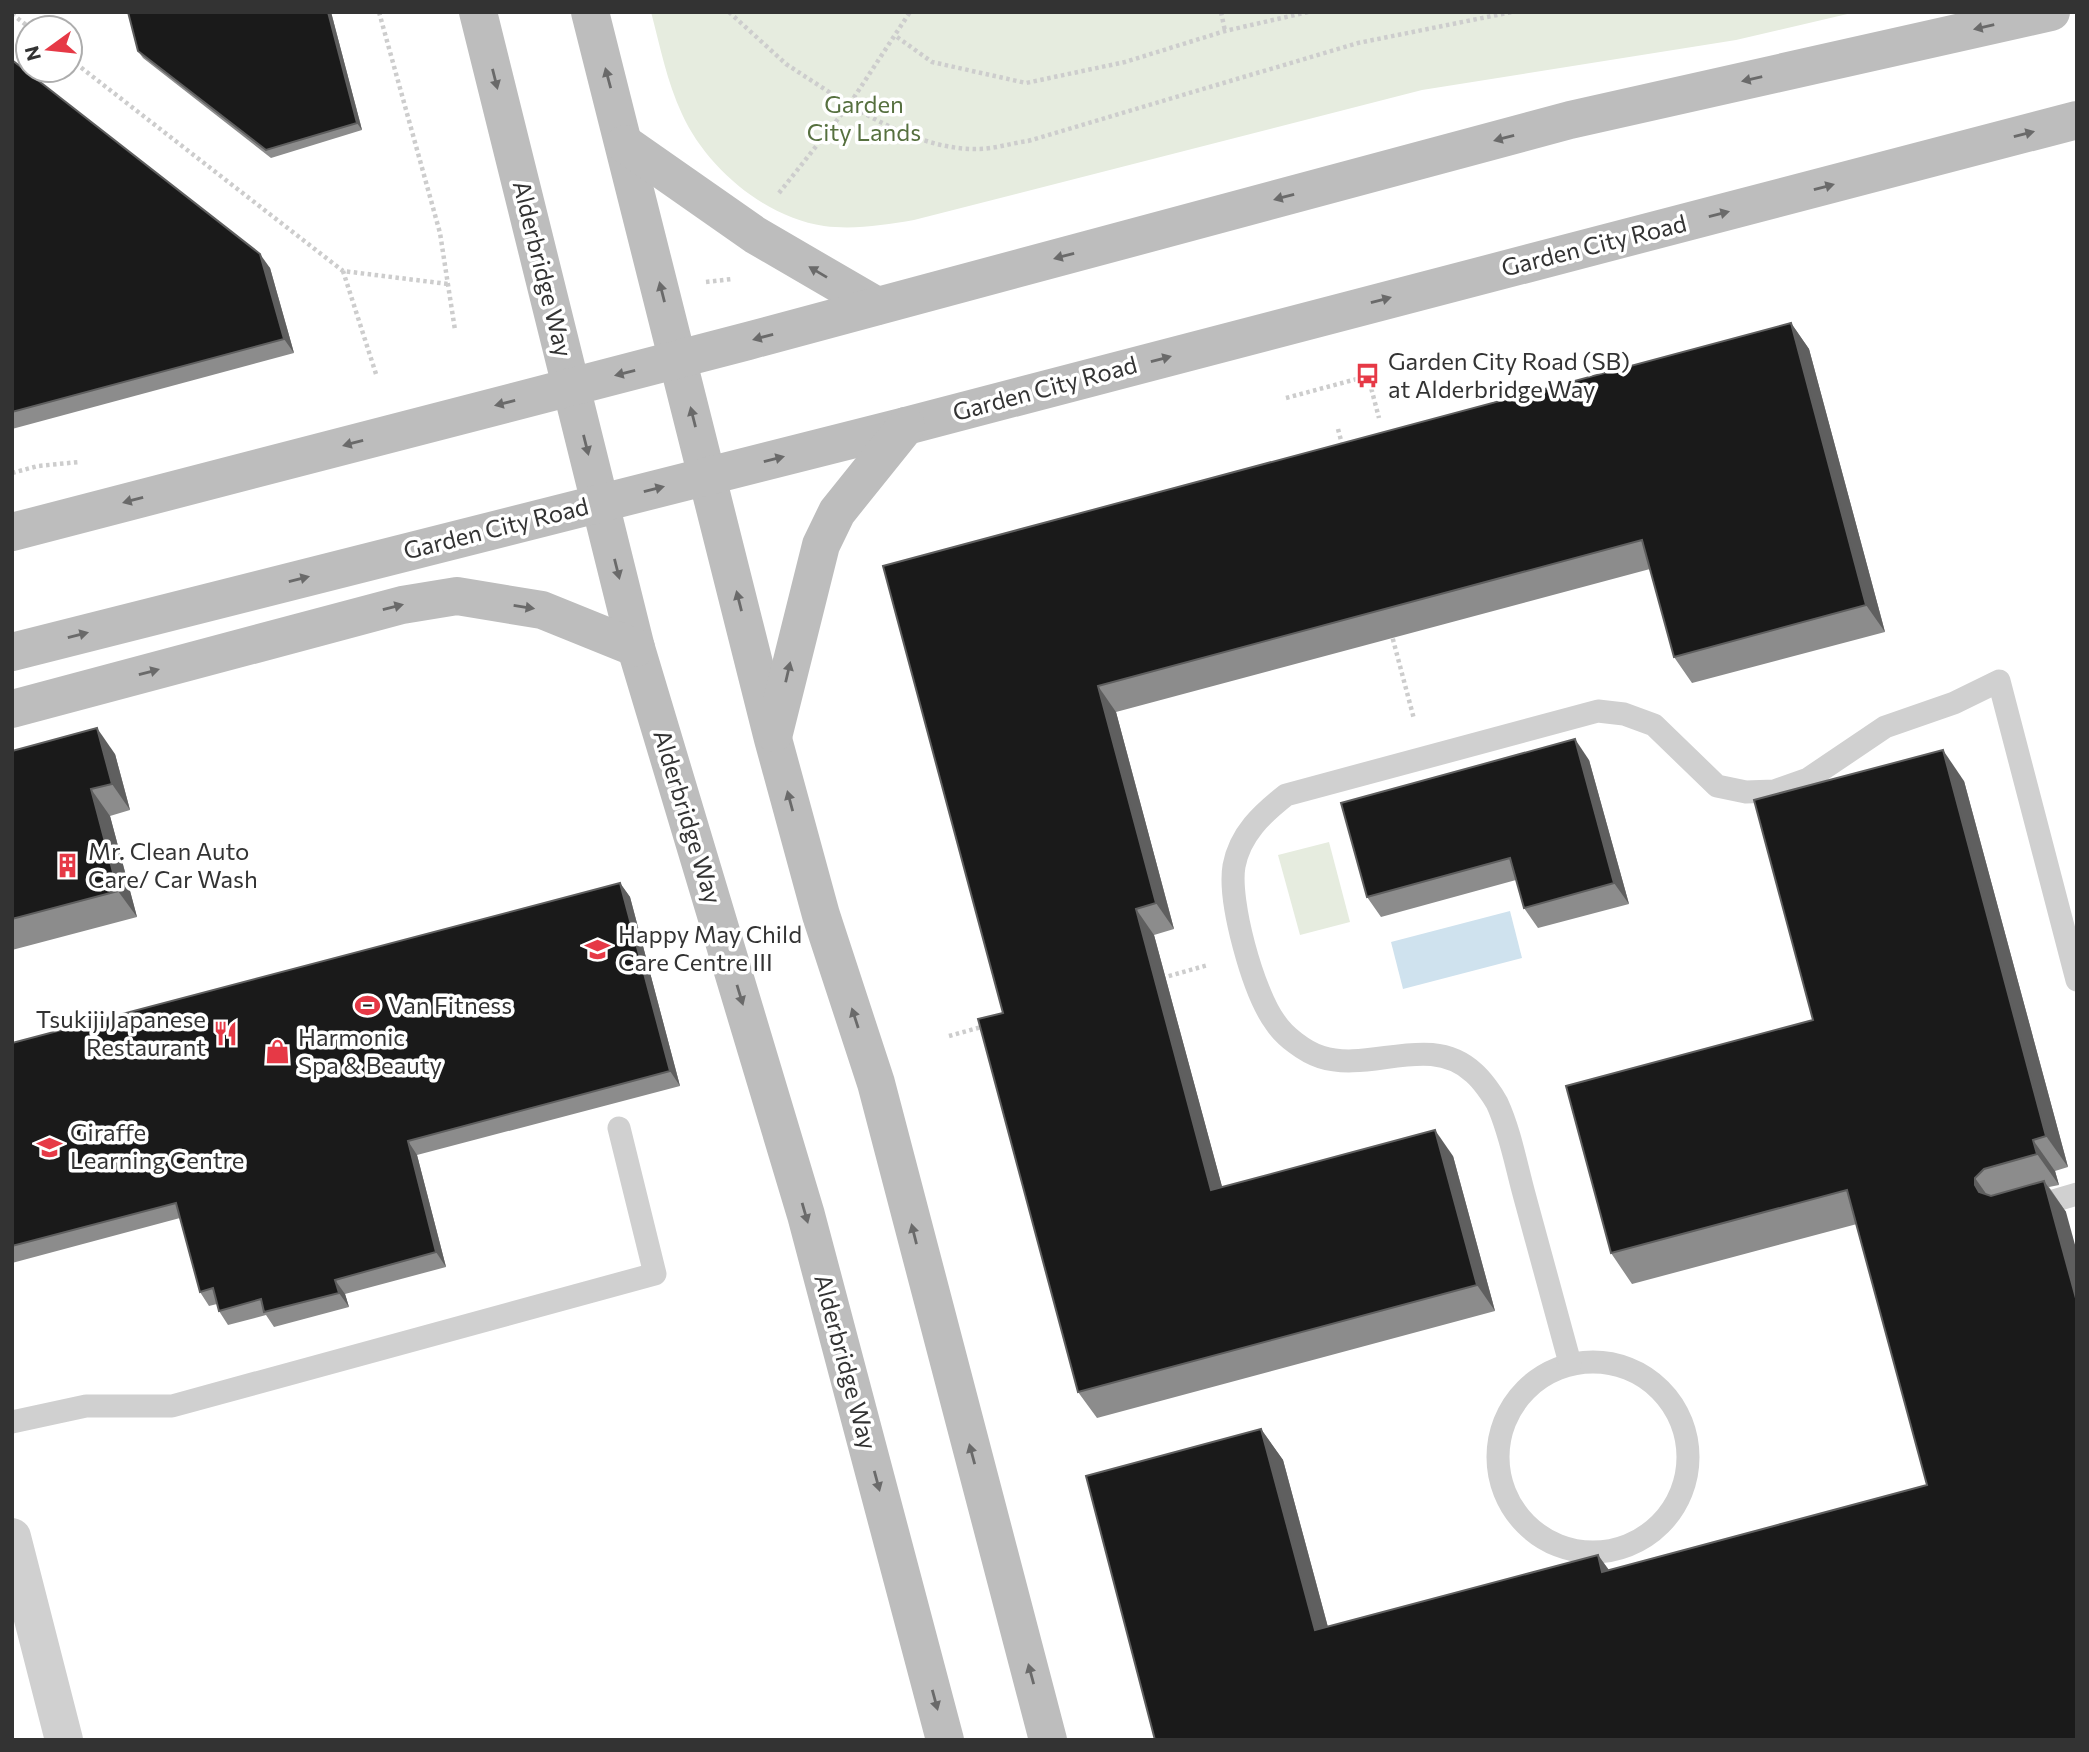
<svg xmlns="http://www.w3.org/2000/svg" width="2089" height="1752" font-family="Commissioner,sans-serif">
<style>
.green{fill:#e6ecdf}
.water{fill:#cfe2ee}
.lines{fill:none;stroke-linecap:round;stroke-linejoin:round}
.path{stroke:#cdcdcd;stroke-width:4.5;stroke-dasharray:3.5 3.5;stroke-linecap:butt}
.lane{stroke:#d0d0d0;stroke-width:23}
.street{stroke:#d0d0d0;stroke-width:38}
.secondary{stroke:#bdbdbd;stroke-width:38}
.wall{fill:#8c8c8c}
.shaded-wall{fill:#5f5f5f}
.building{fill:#1a1a1a;stroke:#5f5f5f;stroke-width:2}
.oneway{fill:#6a6a6a}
.labels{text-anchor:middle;stroke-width:7;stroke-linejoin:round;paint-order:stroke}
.park-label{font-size:24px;fill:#56703f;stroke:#fff}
.street-label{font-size:24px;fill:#333;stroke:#fff}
.poi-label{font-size:24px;fill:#333;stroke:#fff;text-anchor:start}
</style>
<rect width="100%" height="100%" fill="#fff"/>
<g class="green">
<path d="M 651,12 L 1856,12 L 1736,40 L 1422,90 L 914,220 C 884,225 854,230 824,226 C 764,217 706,167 682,114 C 667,82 660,46 651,12 Z"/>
<path d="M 1329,842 L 1350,922 L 1300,935 L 1278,855 Z"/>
</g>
<path class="water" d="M 1510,911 L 1522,958 L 1403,989 L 1391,942 Z"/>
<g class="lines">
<g class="path">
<path d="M 379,12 L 440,233 L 455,330"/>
<path d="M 729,12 L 786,64 L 849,105 L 910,12"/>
<path d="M 1221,12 L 1225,31"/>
<path d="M 12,14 L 30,28"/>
<path d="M 897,37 L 932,62 L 1026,83 L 1125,62 L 1225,31 L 1308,12"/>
<path d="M 70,59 L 343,271"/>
<path d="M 779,193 L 849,105 C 888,127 932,150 978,149 C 994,149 1012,143 1028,141 L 1358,43 L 1512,12"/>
<path d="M 706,282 L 732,279"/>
<path d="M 376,374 L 343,271 L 448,284"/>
<path d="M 1286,398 L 1368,376 L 1379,418"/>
<path d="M 1338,429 L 1343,448"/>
<path d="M 12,473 L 38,466 L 79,462"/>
<path d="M 1391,632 L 1414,719"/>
<path d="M 1162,978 L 1208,965"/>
<path d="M 949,1036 L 985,1026"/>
</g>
<g class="lane">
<path d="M 2029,1208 L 2077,1194"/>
<circle cx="1593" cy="1457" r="95"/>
<path d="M 1570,1363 C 1555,1307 1540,1251 1524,1194 C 1516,1165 1510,1131 1497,1103 C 1492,1094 1482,1080 1474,1073 C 1430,1032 1371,1073 1321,1057 C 1305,1052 1284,1036 1275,1022 C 1253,992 1228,901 1234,866 C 1240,834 1262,814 1286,795 L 1598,711 L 1624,714 L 1654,725 L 1717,786 L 1746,792 L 1774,791 L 1808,779 L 1885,727 L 1954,703 L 1999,681 L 2077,980"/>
<path d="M 12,1422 L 86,1406 L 172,1406 L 655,1274 L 619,1128"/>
</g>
<path class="street" d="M 12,1537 L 64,1740"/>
<g class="secondary">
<path d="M 478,12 L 636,648 L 806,1215 L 945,1740"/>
<path d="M 590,12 L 773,739 L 821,915 L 876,1083 L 1048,1740"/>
<path d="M 625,144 L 755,235 L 877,306"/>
<path d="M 12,532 L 748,341 L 1570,120 L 2051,12"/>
<path d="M 12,652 L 906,426 L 2077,120"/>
<path d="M 12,709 L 402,605 L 457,596 L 542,610 L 636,648"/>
<path d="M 774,733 L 821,545 L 837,512 L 906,426"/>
</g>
</g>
<g class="wall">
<path d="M 128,12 L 331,12 L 362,130 L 271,158 L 143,58 L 138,51 Z"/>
<path d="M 12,60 L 270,268 L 294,353 L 12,429 Z"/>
<path d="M 1791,323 L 1809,349 L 1885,632 L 1692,683 L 1674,657 L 1650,569 L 1116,712 L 1174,929 L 1154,935 L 1222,1187 L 1453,1156 L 1495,1311 L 1097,1418 L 1078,1392 L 1003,1013 L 883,566 Z"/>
<path d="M 12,751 L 115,754 L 130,810 L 110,816 L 137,917 L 12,950 Z"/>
<path d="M 1589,760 L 1629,904 L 1538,928 L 1524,908 L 1516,880 L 1381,917 L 1367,897 Z"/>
<path d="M 1964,781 L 2068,1167 L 2055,1171 L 2059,1185 L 2049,1187 L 2066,1212 L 2077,1740 L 1155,1740 L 1261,1429 L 1283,1460 L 1328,1627 L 1598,1555 L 1609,1570 L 1927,1485 L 1857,1224 L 1632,1284 L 1611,1253 L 1813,1020 Z"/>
<path d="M 620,883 L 630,897 L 680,1086 L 417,1155 L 446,1267 L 345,1294 L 349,1307 L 274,1327 L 266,1315 L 228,1325 L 219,1311 L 217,1304 L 209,1306 L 200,1292 L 180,1218 L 12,1263 L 12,1043 Z"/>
</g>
<g class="shaded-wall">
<path d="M 328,12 L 331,12 L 362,130 L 357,123 Z"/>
<path d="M 260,254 L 270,268 L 294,353 L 284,339 Z"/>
<path d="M 1791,323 L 1809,349 L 1885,632 L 1866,605 Z"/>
<path d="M 1098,686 L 1116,712 L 1174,929 L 1156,903 Z"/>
<path d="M 97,728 L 115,754 L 130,810 L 112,784 Z"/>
<path d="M 1575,739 L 1589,760 L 1629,904 L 1614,883 Z"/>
<path d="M 1943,750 L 1964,781 L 2068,1167 L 2046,1136 Z"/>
<path d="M 91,789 L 110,816 L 137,917 L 118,891 Z"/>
<path d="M 620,883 L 630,897 L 680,1086 L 670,1071 Z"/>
<path d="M 1136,909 L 1154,935 L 1230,1216 L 1211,1190 Z"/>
<path d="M 1435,1130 L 1453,1156 L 1495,1311 L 1477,1285 Z"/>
<path d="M 2033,1140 L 2055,1171 L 2059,1185 L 2037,1154 Z"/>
<path d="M 408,1141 L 417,1155 L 446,1267 L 436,1252 Z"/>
<path d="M 1975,1178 L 1997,1209 L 2001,1223 L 1975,1185 Z"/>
<path d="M 2044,1181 L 2066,1212 L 2077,1252 L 2077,1302 Z"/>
<path d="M 335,1280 L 345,1294 L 349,1307 L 339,1293 Z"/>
<path d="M 1261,1429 L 1283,1460 L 1337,1661 L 1315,1630 Z"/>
<path d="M 1598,1555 L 1620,1586 L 1602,1572 Z"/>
</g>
<g class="building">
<path d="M 128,12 L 328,12 L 357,123 L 266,150 L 138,51 Z"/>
<path d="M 12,60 L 260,254 L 284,339 L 12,412 Z"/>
<path d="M 1791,323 L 1866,605 L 1674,657 L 1642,540 L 1098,686 L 1156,903 L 1136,909 L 1211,1190 L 1435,1130 L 1477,1285 L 1078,1392 L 978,1019 L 1003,1013 L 883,566 Z"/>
<path d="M 97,728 L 112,784 L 91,789 L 118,891 L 12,919 L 12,751 Z"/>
<path d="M 1575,739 L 1614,883 L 1524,908 L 1510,858 L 1367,897 L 1341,803 Z"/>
<path d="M 1943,750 L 2046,1136 L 2033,1140 L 2037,1154 L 1984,1169 L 1975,1178 L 1975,1185 L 1979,1192 L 1991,1196 L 2044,1181 L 2077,1302 L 2077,1740 L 1155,1740 L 1086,1476 L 1261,1429 L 1315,1630 L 1598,1555 L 1602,1572 L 1927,1485 L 1847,1190 L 1611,1253 L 1566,1086 L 1813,1020 L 1754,800 Z"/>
<path d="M 620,883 L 670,1071 L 408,1141 L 436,1252 L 335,1280 L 339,1293 L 264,1312 L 261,1299 L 219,1311 L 213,1288 L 200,1292 L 176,1203 L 12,1246 L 12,1043 Z"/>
</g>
<defs><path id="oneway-solid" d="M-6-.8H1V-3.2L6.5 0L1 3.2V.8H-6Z" transform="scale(1.75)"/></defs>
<g class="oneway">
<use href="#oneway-solid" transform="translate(1984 27) rotate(167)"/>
<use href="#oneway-solid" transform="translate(608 78) rotate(-105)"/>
<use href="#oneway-solid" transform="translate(495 79) rotate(76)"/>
<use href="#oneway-solid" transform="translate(1752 79) rotate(167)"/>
<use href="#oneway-solid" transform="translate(2024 134) rotate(-14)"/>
<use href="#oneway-solid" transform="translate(1504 138) rotate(165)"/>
<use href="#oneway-solid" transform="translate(1824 187) rotate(-15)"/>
<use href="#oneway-solid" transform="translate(1284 197) rotate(165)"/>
<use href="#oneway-solid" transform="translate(1719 214) rotate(-14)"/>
<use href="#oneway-solid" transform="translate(1064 256) rotate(165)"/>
<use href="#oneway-solid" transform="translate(818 272) rotate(-149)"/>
<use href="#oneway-solid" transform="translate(662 292) rotate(-104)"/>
<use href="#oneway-solid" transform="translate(1381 300) rotate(-15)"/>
<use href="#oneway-solid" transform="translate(763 337) rotate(165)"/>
<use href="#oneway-solid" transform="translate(1161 359) rotate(-15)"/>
<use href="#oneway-solid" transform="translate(625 373) rotate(166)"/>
<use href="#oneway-solid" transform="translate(505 403) rotate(166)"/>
<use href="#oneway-solid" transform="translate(693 417) rotate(-104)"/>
<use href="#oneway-solid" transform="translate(353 443) rotate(165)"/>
<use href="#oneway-solid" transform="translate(586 445) rotate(76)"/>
<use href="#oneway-solid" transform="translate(774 459) rotate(-14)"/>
<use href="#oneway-solid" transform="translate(654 489) rotate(-14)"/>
<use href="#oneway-solid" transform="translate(133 500) rotate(165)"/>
<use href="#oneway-solid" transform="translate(617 569) rotate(76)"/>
<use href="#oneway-solid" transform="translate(299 579) rotate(-14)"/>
<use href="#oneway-solid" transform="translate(739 601) rotate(-104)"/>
<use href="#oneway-solid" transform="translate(393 607) rotate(-14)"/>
<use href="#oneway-solid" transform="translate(524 607) rotate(9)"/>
<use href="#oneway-solid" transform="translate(78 635) rotate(-14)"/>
<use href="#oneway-solid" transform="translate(149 672) rotate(-15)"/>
<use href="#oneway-solid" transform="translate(788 672) rotate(-77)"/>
<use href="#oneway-solid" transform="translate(790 801) rotate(-105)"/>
<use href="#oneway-solid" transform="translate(740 995) rotate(73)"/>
<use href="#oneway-solid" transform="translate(855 1018) rotate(-108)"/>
<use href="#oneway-solid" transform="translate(805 1213) rotate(74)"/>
<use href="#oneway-solid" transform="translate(914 1234) rotate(-104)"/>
<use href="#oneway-solid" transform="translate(972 1454) rotate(-105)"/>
<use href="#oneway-solid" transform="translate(877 1481) rotate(75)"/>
<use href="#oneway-solid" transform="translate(1031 1674) rotate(-105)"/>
<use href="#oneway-solid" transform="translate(935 1700) rotate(75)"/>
</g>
<defs>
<symbol id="bus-bare" viewBox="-9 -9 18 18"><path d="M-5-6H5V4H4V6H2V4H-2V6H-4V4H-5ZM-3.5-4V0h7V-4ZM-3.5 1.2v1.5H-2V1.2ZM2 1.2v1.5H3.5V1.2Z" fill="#e63946" stroke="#fff" stroke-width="2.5" paint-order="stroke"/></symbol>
<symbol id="building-bare" viewBox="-9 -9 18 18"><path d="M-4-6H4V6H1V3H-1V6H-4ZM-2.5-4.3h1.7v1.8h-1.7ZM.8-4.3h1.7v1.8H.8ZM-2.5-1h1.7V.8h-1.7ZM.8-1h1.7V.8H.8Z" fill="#e63946" stroke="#fff" stroke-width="2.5" paint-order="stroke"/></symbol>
<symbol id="school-bare" viewBox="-9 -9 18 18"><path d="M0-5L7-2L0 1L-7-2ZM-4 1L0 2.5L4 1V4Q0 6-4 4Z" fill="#e63946" stroke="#fff" stroke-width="2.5" paint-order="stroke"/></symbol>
<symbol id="stadium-bare" viewBox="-9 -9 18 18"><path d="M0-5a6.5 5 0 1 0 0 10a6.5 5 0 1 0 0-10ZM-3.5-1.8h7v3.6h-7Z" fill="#e63946" stroke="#fff" stroke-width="2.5" paint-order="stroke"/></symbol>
<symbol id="restaurant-bare" viewBox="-9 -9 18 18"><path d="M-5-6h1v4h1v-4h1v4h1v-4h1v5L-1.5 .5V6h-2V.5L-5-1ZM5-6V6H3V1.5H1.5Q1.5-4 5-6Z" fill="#e63946" stroke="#fff" stroke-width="2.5" paint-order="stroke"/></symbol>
<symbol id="shop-bare" viewBox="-9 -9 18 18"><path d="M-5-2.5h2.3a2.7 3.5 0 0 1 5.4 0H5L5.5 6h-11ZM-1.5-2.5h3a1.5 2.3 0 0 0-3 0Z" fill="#e63946" stroke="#fff" stroke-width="2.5" paint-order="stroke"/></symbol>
</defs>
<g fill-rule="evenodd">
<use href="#bus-bare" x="1350" y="358" width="35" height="35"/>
<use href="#building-bare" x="50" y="848" width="35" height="35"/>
<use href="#school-bare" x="580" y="932" width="35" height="35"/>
<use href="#stadium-bare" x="350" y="988" width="35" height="35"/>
<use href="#restaurant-bare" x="208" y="1016" width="35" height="35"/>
<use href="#shop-bare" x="260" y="1034" width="35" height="35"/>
<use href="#school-bare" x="32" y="1130" width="35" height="35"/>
</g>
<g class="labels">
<g class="park-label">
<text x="864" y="113">Garden<tspan x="864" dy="28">City Lands</tspan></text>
</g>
<g class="street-label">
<text transform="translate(1594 246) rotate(-14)" y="8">Garden City Road</text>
<text transform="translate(542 269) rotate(76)" y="8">Alderbridge Way</text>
<text transform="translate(1045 389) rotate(-15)" y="8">Garden City Road</text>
<text transform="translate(496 529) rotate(-14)" y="8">Garden City Road</text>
<text transform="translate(687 817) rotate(73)" y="8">Alderbridge Way</text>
<text transform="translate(845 1362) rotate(75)" y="8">Alderbridge Way</text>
</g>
<g class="poi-label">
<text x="1388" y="370">Garden City Road (SB)<tspan x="1388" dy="28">at Alderbridge Way</tspan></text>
<text x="88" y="860">Mr. Clean Auto<tspan x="88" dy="28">Care/ Car Wash</tspan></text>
<text x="618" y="943">Happy May Child<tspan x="618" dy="28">Care Centre III</tspan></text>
<text x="388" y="1014">Van Fitness</text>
<text x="206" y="1028" text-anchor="end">Tsukiji Japanese<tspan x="206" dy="28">Restaurant</tspan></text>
<text x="298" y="1046">Harmonic<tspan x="298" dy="28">Spa &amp; Beauty</tspan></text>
<text x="70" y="1141">Giraffe<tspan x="70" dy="28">Learning Centre</tspan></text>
</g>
</g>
<rect width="2089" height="1752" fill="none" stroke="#333333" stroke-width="28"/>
<g transform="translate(49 49) rotate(255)"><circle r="33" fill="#ffffff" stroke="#adadad" stroke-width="2"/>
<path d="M0-5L12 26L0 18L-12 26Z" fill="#e63946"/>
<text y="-10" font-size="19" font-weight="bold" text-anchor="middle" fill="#333333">N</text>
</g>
</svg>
